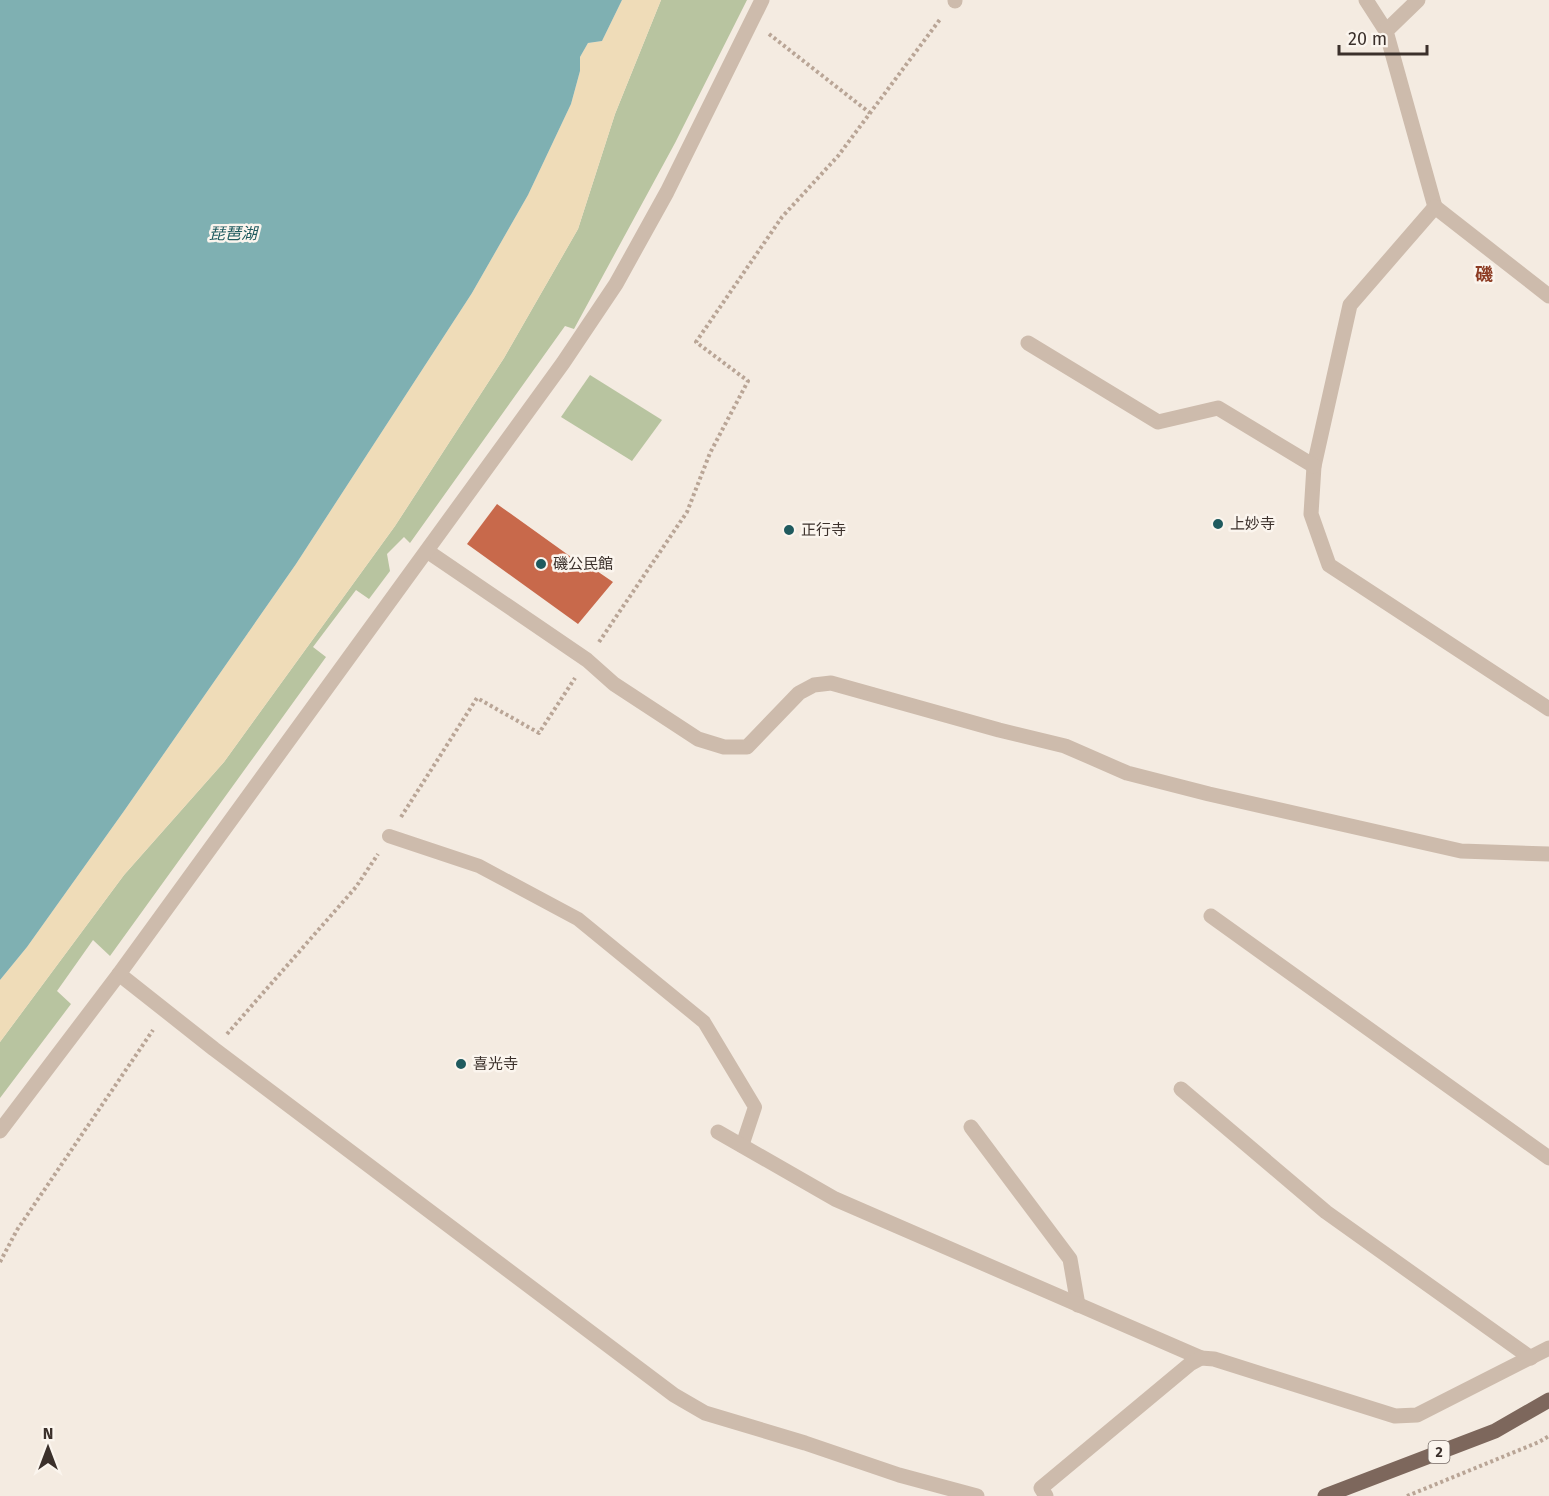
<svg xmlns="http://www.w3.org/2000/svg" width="1549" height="1496" font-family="'Fira Sans','Noto Sans JP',sans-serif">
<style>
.green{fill:#b8c4a0}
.sand{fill:#efdcb8}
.water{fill:#7fb0b2}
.building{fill:#c8694b}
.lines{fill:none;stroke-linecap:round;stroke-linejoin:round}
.path{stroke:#b9a596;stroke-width:4;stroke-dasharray:3 3;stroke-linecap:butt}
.service{stroke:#cdbbac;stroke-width:14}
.minor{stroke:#cdbbac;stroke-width:15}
.tertiary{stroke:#cdbbac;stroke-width:15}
.primary{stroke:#7d675c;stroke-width:15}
.poi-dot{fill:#1f5a5e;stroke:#fbf5ee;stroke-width:2}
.labels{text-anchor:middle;stroke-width:5;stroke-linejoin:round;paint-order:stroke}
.shield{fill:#fbf5ee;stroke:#756b66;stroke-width:1.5}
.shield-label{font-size:14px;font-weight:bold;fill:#3b302b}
.poi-label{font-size:15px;fill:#3b302b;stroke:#fbf5ee;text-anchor:start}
.water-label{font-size:16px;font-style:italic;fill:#1f5a5e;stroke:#fbf5ee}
.quarter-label{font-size:18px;font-weight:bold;fill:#8c3b22;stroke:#fbf5ee}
</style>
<rect width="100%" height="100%" fill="#f4ebe1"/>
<g class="green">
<path d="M 661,0 L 747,0 L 675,143 L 574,329 L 565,326 L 410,543 L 404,537 L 387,554 L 390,571 L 369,599 L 356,590 L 313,647 L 326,657 L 110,956 L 93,940 L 57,991 L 71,1004 L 0,1098 L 0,1042 L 124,875 L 224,762 L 395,526 L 504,358 L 578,229 L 615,114 Z"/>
<path d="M 590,375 L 662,420 L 632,461 L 561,417 Z"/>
</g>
<path class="sand" d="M 622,0 L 661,0 L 615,114 L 578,229 L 504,358 L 395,526 L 224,762 L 124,875 L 0,1042 L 0,980 L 27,947 L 124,811 L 296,564 L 472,293 L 528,195 L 571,104 L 580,71 L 580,57 L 588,43 L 602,41 Z"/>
<path class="water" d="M 0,0 L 622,0 L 602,41 L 588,43 L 580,57 L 580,71 L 571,104 L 528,195 L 472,293 L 296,564 L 124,811 L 27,947 L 0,980 Z"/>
<path class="building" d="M 497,504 L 592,572 L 594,569 L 613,582 L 578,624 L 467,544 Z"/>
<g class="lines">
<g class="path">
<path d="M 769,34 L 870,113"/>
<path d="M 599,642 L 687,512 L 710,453 L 748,381 L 696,342 L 782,217 L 838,156 L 941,18"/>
<path d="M 401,817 L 477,698 L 539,733 L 575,678"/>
<path d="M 227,1034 L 356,887 L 378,854"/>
<path d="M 0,1262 L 17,1230 L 153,1030"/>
<path d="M 1407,1496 L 1539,1442 L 1549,1436"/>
</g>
<path class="service" d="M 389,836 L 479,866 L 578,919 L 704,1022 L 755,1107 L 742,1146"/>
<g class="minor">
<path d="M 1366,0 L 1386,31"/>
<path d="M 1418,0 L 1386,31 L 1435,207"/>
<path d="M 955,1 L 955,0"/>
<path d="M 1549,296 L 1435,207 L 1350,305 L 1314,466 L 1311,514 L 1329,565 L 1549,709"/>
<path d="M 1028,343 L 1158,422 L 1218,408 L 1314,466"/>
<path d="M 427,551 L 587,660 L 614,684 L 698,739 L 724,747 L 747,747 L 799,693 L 814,685 L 831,683 L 999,730 L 1065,746 L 1127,773 L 1209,794 L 1461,851 L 1549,854"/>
<path d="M 1211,916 L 1549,1158"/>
<path d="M 119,974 L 214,1049 L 674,1395 L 705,1413 L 805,1443 L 899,1475 L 977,1496"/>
<path d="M 1181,1089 L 1326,1212 L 1531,1358"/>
<path d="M 971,1127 L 1070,1259 L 1078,1305"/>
<path d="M 718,1132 L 835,1199 L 1201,1358"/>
<path d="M 1046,1496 L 1041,1488 L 1190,1364 L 1201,1358 L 1214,1359 L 1395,1416 L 1417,1415 L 1549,1348"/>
</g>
<path class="tertiary" d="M 0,1131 L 119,974 L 563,363 L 616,284 L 667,192 L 762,0"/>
<path class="primary" d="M 1325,1496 L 1495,1431 L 1549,1400"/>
</g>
<g class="poi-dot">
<circle cx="1218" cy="524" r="6"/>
<circle cx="789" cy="530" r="6"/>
<circle cx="541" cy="564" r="6"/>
<circle cx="461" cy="1064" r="6"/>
</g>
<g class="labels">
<rect class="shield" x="1428.5" y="1441" width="21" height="22" rx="4.5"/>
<g class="shield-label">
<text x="1439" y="1457">2</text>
</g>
<g class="poi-label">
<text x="1230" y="529">上妙寺</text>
<text x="801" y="535">正行寺</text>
<text x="553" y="569">磯公民館</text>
<text x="473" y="1069">喜光寺</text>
</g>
<g class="water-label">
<text x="233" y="239">琵琶湖</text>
</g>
<g class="quarter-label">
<text x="1484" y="281">磯</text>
</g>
</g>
<g transform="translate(48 1448)" stroke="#fbf5ee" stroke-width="4.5" paint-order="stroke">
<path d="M0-4.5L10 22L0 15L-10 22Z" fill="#3b302b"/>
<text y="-9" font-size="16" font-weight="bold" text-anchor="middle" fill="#3b302b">N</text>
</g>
<path d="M1339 45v9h88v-9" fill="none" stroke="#3b302b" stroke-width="3"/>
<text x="1348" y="45" font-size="18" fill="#3b302b" stroke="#fbf5ee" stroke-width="4.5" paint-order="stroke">20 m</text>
</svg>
